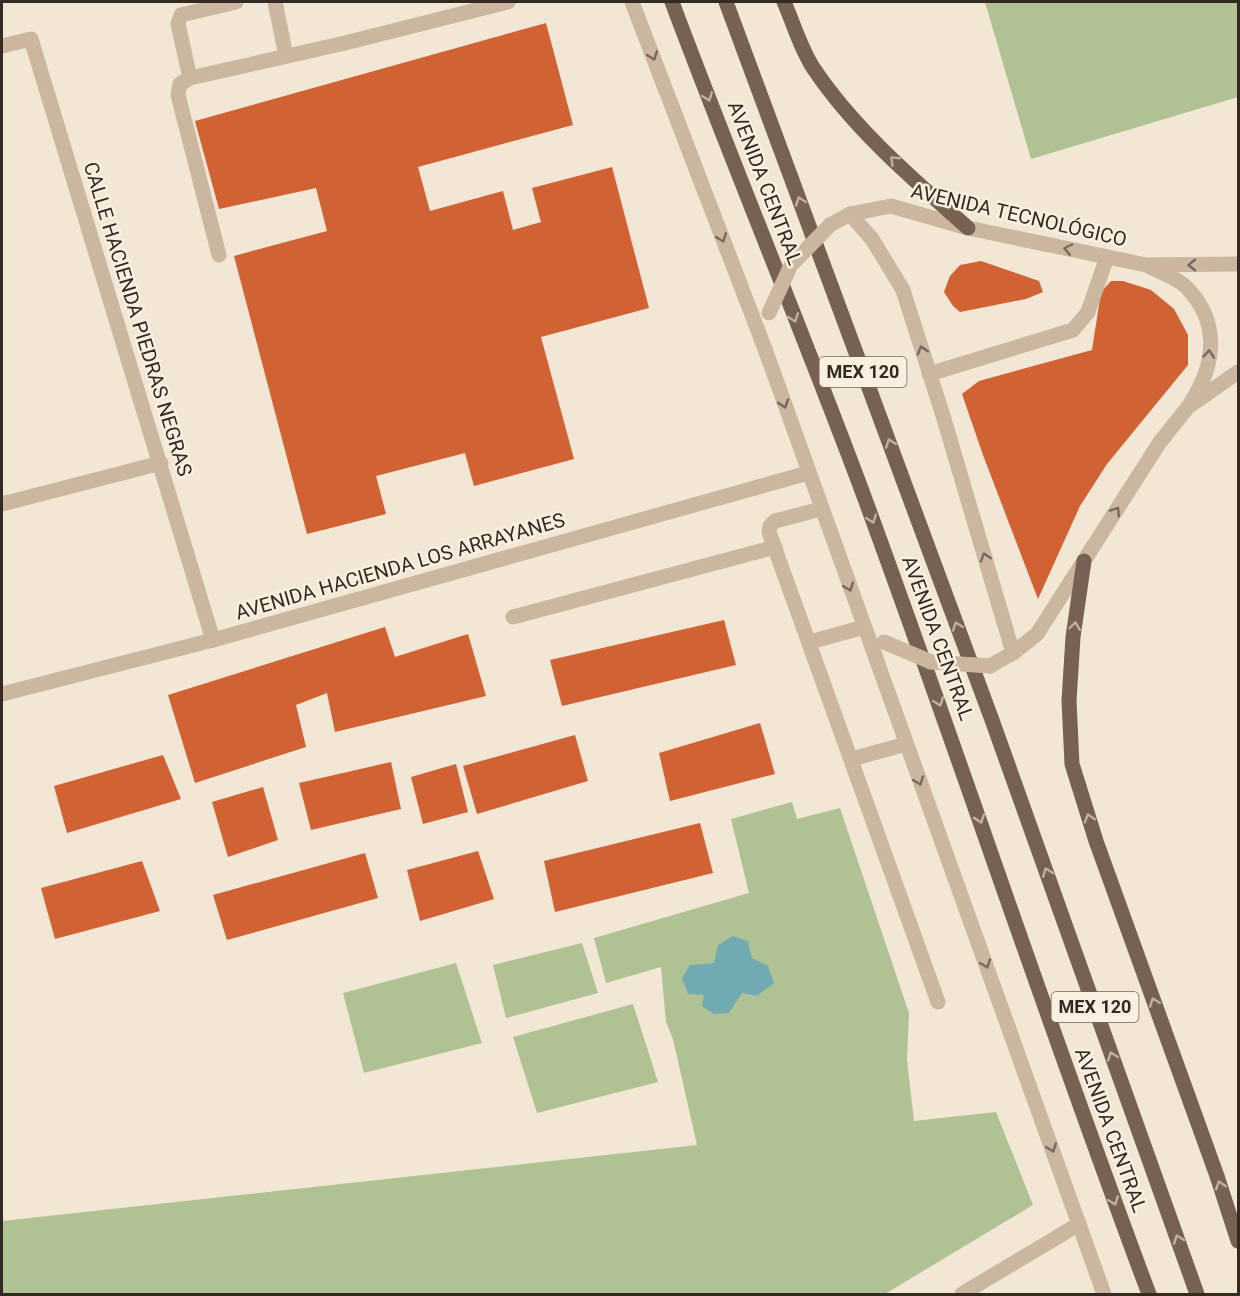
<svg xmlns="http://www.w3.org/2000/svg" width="1240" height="1296" font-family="Roboto,sans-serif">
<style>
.green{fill:#b0c294}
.water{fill:#71abb1}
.building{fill:#d06234}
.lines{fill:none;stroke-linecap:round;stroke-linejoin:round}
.service{stroke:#cbb6a0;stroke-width:15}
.minor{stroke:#cbb6a0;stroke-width:15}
.tertiary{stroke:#cbb6a0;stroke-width:15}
.primary{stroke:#776153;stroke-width:15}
.tertiary-bridge{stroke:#cbb6a0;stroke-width:15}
.oneway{stroke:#78695c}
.oneway2{stroke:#bfb0a1}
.labels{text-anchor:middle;stroke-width:5;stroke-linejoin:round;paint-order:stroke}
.shield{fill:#faf0e0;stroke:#6f655c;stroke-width:1.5}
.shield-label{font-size:18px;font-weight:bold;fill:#342a24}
.street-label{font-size:20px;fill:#342a24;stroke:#faf0e0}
</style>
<rect width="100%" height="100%" fill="#f2e6d4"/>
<g class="green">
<path d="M 985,2 L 1238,2 L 1238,97 L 1031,159 Z"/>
<path d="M 792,802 L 797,819 L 840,808 L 909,1013 L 907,1060 L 914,1121 L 996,1112 L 1033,1205 L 885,1294 L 2,1294 L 2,1221 L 697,1145 L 673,1039 L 666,1022 L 661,967 L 606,983 L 594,938 L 749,893 L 731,819 Z"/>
<path d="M 582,943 L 598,993 L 506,1018 L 493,965 Z"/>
<path d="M 456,963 L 482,1043 L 364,1073 L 343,993 Z"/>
<path d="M 633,1004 L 658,1082 L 537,1113 L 513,1037 Z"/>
</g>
<path class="water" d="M 733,936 L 748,941 L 752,958 L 768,966 L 774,983 L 757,996 L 742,993 L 729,1013 L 714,1014 L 702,1006 L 704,995 L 688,994 L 682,978 L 690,965 L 714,963 L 718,945 Z"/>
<g class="building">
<path d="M 546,23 L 573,125 L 418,167 L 430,211 L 503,191 L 513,230 L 541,222 L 532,188 L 612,167 L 649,308 L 541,337 L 574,459 L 474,486 L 465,453 L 376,476 L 386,514 L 307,534 L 234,256 L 327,231 L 316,188 L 219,209 L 195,121 Z"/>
<path d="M 981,261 L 1039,281 L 1043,292 L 1026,299 L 960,312 L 953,306 L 944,292 L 950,276 L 960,265 Z"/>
<path d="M 1111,281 L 1123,281 L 1151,290 L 1174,309 L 1188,335 L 1188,365 L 1107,464 L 1080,506 L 1038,599 L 983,455 L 962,394 L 979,381 L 1092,350 L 1101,292 Z"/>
<path d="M 724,620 L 736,665 L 562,706 L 550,660 Z"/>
<path d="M 385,627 L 395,657 L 468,634 L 486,696 L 335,732 L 327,693 L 296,705 L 306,747 L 195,783 L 168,695 Z"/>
<path d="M 760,723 L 775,774 L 670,801 L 659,753 Z"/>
<path d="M 575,735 L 588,781 L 477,814 L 463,766 Z"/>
<path d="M 163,755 L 181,799 L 67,833 L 54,786 Z"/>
<path d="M 391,762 L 401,809 L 311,830 L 299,783 Z"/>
<path d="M 456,764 L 468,812 L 423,824 L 411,777 Z"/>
<path d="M 263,787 L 278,840 L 228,857 L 212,802 Z"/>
<path d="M 700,823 L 713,873 L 555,912 L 544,861 Z"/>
<path d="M 478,851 L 494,899 L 420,921 L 407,870 Z"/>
<path d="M 365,853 L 378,898 L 227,940 L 213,895 Z"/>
<path d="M 142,861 L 160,911 L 55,939 L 41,888 Z"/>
</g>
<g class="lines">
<g class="service">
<path d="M 275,2 L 286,56"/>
<path d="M 190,78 L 178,24 L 181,15 L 236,2"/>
<path d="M 850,214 L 872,239 L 903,290 L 944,419 L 1013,653"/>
<path d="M 219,255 L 178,95 L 180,84 L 190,78 L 345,43 L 508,2"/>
<path d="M 929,374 L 1073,330 L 1088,312 L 1107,257"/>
<path d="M 821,509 L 775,521 L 770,526 L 769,532 L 938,1002"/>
<path d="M 513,617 L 775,547"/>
<path d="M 810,642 L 864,627"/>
<path d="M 852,759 L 906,744"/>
</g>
<g class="minor">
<path d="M 2,46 L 31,39 L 213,640"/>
<path d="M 2,504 L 161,463"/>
<path d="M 962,1294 L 1079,1224"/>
</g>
<g class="tertiary">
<path d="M 632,2 L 765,349 L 1104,1294"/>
<path d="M 830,225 L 850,214 L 891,206 L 968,228 L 1146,265 L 1238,264"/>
<path d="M 1150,267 C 1161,273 1178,278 1186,287 C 1220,321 1216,364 1191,402"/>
<path d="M 990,666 L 1013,653 L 1037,634 L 1160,442 L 1188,407 L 1238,372"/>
<path d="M 2,694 L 213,640 L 808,473"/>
</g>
<g class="primary">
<path d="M 672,2 C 734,168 803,332 865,499 C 962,763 1050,1031 1149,1294"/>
<path d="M 726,2 L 992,720 L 1197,1294"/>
<path d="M 784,2 C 793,22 801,50 814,69 C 855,130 913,179 968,228"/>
<path d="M 1084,561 L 1073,637 L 1069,701 L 1072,764 L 1096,841 L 1217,1176 L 1238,1241"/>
</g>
<g class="tertiary-bridge">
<path d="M 769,313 L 791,265 L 830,225"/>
<path d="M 884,642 L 931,662 L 990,666"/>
</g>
</g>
<defs><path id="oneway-chevron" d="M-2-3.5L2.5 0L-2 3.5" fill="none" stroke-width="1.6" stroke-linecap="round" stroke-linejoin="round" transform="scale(1.5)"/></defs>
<g class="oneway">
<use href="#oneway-chevron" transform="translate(653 56) rotate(69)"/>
<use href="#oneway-chevron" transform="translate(722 238) rotate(69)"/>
<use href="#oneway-chevron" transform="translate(1068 249) rotate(-168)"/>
<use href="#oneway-chevron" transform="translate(1192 265) rotate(179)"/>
<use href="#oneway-chevron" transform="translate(922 350) rotate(-107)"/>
<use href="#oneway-chevron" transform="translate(1209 354) rotate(-83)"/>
<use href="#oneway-chevron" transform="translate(784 404) rotate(71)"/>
<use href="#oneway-chevron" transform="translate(1116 511) rotate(-57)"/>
<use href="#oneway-chevron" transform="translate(985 557) rotate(-107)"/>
<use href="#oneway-chevron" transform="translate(849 587) rotate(70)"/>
<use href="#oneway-chevron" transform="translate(919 781) rotate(70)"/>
<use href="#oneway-chevron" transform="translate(986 964) rotate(70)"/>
<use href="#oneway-chevron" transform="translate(1052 1148) rotate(70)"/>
</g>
<g class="oneway2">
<use href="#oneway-chevron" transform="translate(708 97) rotate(69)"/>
<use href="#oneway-chevron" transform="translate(894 160) rotate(-136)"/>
<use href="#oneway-chevron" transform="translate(800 201) rotate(-110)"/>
<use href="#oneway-chevron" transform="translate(794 318) rotate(69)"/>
<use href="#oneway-chevron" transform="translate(890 443) rotate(-110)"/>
<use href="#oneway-chevron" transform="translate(872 519) rotate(70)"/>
<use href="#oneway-chevron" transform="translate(957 626) rotate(-110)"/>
<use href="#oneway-chevron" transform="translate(1075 626) rotate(-82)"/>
<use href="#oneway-chevron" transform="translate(939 702) rotate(70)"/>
<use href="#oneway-chevron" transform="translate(1089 818) rotate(-107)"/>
<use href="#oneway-chevron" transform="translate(980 819) rotate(71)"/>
<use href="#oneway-chevron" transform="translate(1047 872) rotate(-110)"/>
<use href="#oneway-chevron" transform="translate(1154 1002) rotate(-110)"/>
<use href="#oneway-chevron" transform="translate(1112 1056) rotate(-110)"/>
<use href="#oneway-chevron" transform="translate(1220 1185) rotate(-108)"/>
<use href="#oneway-chevron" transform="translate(1114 1201) rotate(69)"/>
<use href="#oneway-chevron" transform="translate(1178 1239) rotate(-110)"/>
</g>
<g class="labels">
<g class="shield">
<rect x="819.5" y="357" width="87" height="30" rx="4.5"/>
<rect x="1051.5" y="992" width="87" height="30" rx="4.5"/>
</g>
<g class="shield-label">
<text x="863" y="378">MEX 120</text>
<text x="1095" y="1013">MEX 120</text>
</g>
<g class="street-label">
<text transform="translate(765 183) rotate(69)" y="7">AVENIDA CENTRAL</text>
<text transform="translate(1019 215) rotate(13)" y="7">AVENIDA TECNOLÓGICO</text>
<text transform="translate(138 319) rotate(73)" y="7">CALLE HACIENDA PIEDRAS NEGRAS</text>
<text transform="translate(400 566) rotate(-16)" y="7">AVENIDA HACIENDA LOS ARRAYANES</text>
<text transform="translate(938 638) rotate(70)" y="7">AVENIDA CENTRAL</text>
<text transform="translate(1111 1130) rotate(70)" y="7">AVENIDA CENTRAL</text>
</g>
</g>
<rect width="1240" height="1296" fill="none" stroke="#342a24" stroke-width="6"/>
</svg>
